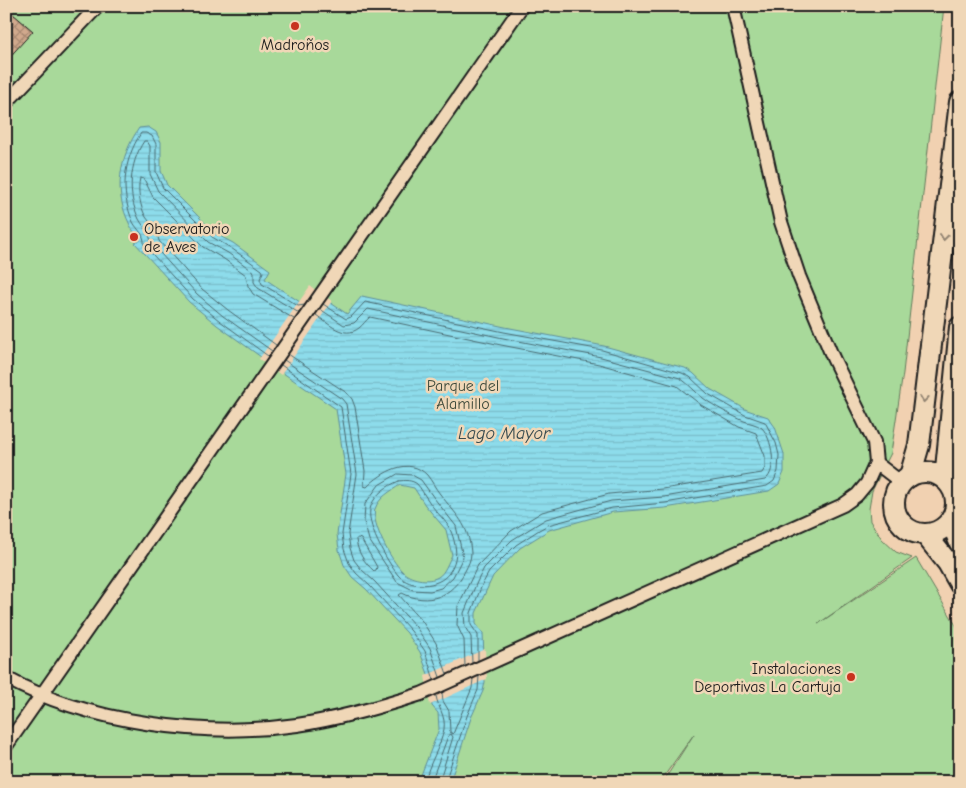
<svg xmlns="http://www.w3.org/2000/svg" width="966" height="788" font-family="'Comic Neue',sans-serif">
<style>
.park{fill:#a8d99a;stroke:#627a5b}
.water{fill:url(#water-rules);stroke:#608f98;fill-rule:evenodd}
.pier{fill:#f1d1b1}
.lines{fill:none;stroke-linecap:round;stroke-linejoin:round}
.shore{stroke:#49696f;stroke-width:1}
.building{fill:url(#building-cross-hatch);stroke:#1c1c1c}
.pedestrian-casing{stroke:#1c1c1c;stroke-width:16}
.tertiary-casing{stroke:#1c1c1c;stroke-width:24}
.pedestrian{stroke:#f0d7b7;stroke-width:12}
.tertiary{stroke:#f0d7b7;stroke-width:20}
.oneway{stroke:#918371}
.poi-dot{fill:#c8321e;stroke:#f0d7b7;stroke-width:2}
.labels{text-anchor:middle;stroke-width:5;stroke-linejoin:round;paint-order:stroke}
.poi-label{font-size:16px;fill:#1c1c1c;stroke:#f0d7b7}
.park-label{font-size:16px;fill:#3f4b3c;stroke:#f0d7b7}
.water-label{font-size:18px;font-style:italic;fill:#384c50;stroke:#f0d7b7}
</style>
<defs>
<pattern id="water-rules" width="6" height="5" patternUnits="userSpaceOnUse" patternTransform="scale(1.25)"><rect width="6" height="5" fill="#8ddceb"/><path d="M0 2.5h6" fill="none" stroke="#79bcc9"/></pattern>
<pattern id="building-cross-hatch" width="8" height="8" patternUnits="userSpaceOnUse" patternTransform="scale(1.25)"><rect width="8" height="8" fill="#d1a98d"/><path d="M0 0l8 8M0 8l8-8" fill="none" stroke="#a98972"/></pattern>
</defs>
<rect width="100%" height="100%" fill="#f1d1b1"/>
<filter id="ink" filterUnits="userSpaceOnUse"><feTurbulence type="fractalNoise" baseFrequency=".02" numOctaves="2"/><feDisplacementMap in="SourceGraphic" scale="10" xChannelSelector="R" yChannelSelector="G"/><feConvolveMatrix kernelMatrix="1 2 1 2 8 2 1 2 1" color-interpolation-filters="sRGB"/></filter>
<g filter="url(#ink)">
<path class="park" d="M 6,6 L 944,6 L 903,373 L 891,453 L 872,491 L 869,509 L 870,521 L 882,539 L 896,552 L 912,558 L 818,624 L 916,558 L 960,632 L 960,782 L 663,782 L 694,734 L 660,782 L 6,782 Z"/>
<path class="water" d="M 148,127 L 156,132 L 161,142 L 161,171 L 167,185 L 216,234 L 233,243 L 270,270 L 265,279 L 300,302 L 310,289 L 347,314 L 362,296 L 505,327 L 604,346 L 685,368 L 693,373 L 710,389 L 747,410 L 768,417 L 775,427 L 784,454 L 784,472 L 779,484 L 769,491 L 665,508 L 613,512 L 549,530 L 520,548 L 493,576 L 476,613 L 476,624 L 483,633 L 485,682 L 483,691 L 471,718 L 450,782 L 420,782 L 421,775 L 439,729 L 438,713 L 432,706 L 428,674 L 420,652 L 407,633 L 366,589 L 352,577 L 344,565 L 339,550 L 337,534 L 346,474 L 336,409 L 283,373 L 217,325 L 189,302 L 135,243 L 140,240 C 136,233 133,232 130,225 C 113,192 119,158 139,128 ZM 400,485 L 414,488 L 425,505 L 446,530 L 452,555 C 448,562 445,573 438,577 C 428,583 409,579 402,571 C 391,560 371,524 375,509 C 379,497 391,491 400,485 Z"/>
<g class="pier">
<path d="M 310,286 L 332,301 L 281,375 L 259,359 Z"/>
<path d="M 485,649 L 487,679 L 430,705 L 425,676 Z"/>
</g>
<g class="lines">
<g class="shore">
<path d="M 323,304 L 346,319 L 351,317 L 365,302 L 504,332 L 602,350 L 682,373 L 690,377 L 708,394 L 745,415 L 765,422 L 776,443 L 779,455 L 778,471 L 774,481 L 767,486 L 665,503 L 612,508 L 548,525 L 539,530 L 516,545 L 489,572 L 482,585 L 471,613 L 471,625 L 478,635 L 478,660"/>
<path d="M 320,309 L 344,325 L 354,323 L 368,309 L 503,338 L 601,357 L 680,378 C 689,384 695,392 703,398 C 714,406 732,416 744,421 C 749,423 757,424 762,428 C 772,438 778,471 765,480 L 664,497 L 611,501 L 546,519 L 536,525 L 512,540 L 484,568 L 477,582 L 464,613 L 465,627 L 471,637 L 472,663"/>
<path d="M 316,315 C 328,323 344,340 359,328 C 363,325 366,320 370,317 L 501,345 L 599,364 L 677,386 L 701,405 L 739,427 L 756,433 L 765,456 L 765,468 L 762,473 L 663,489 L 609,494 L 542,512 L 511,531 L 478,565 L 458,606 L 457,625 L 464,640 L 465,666"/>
<path d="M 276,345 L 228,310 L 202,289 L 159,241 C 157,231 152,225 146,217 C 140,207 137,190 140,178 L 144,179 L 153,197 L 203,247 L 224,259 L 246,275 L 248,286 L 253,294 L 294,319"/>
<path d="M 272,351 L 223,316 L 197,294 L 151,243 C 150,232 144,228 139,219 C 127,195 129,164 144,141 L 147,141 L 150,146 L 150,174 L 158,191 L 208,242 L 228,253 L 254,272 L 254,282 L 258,288 L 299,313"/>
<path d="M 288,354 L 347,393 L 352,399 L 355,407 L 365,471 L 364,486 L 367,487 C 382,472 409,456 427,475 C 432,481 435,488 440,494 C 456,515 469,524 471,553 C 471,560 468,565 465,571 C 452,597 428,606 402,593 L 399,595 L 422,621 L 436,643 L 447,674"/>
<path d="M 268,356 L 220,321 L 193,299 L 144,245 C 145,234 138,231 133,222 C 120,192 123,161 141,133 L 146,133 L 152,136 L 156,144 L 156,172 L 163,188 L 212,237 L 231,248 L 262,270 L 263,272 L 260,279 L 262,284 L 298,306 L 305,305"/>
<path d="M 284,360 L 342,399 L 346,404 L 357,474 L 348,534 L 350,548 L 354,560 L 361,569 L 375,582 L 416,627 L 430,648 L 440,677"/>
<path d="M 281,365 L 341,407 L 351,474 L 342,534 L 344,549 L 349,563 L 356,573 L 370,586 L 411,631 L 425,651 L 434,680"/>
<path d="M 398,474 L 412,475 L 421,480 L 434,498 L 456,526 L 463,557 L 453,577 L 441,588 L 430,591 L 413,590 L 397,582 L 369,540 L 364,522 L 365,504 L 379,485 Z"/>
<path d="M 399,481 C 405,480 412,480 417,484 C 421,488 424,495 428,500 C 440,519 450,520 455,545 C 457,556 455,563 449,573 C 438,588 410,589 398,575 C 387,561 364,523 371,506 C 376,493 387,486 399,481 Z"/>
<path d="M 358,538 L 361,539 L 377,567 L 376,570 L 374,571 C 364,562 358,553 356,540 Z"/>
<path d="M 442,693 L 443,701 L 449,711 L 450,732 L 453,734 L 472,688 L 473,679"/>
<path d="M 425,782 C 428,764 441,747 444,729 C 446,716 438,708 436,696"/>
<path d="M 431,782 L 448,736 L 451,734 L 453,737 L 439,782"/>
<path d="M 445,782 L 467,716 L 478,690 L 479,676"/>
</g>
</g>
<path class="building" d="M 6,8 L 33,31 L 6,61 Z"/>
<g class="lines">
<defs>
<g id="pedestrian">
<path d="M 6,103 L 98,6"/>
<path d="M 876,463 L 902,483"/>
<path d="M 6,678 C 88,723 204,738 297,725 C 339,719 380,707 421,694 L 843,505 L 857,495 L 867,483 L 876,463 L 874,442 L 833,358 L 799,276 L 781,222 L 733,6"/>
<path d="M 6,746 L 522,6"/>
</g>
<g id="tertiary">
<circle cx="925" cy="503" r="31"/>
<path d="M 910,476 L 919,445 L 960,102"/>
<path d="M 945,479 L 960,327"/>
<path d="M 951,521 L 960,543"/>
<path d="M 925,534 L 948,563 L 960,584"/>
</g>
</defs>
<use href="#pedestrian" class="pedestrian-casing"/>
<use href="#tertiary" class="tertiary-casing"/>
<use href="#pedestrian" class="pedestrian"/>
<use href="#tertiary" class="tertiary"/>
</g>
<defs><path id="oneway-chevron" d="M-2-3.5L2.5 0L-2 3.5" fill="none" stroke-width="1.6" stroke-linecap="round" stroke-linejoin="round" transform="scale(1.25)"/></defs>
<g class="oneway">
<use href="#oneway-chevron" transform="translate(944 237) rotate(97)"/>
<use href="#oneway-chevron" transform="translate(924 399) rotate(97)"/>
</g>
</g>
<g class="poi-dot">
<circle cx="295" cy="26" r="5"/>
<circle cx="134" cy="237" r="5"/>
<circle cx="851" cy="677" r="5"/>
</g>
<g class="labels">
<g class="poi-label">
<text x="295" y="50">Madroños</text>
<text x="144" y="234" text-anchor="start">Observatorio<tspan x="144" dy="18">de Aves</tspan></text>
<text x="841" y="674" text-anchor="end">Instalaciones<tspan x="841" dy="18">Deportivas La Cartuja</tspan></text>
</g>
<g class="park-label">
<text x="463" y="391">Parque del<tspan x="463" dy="18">Alamillo</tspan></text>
</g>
<g class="water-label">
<text x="504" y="439">Lago Mayor</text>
</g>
</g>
<rect width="966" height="788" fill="none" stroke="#f0d7b7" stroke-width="25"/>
<rect x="12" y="12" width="941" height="763" fill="none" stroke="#1c1c1c" stroke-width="2" filter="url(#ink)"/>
</svg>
